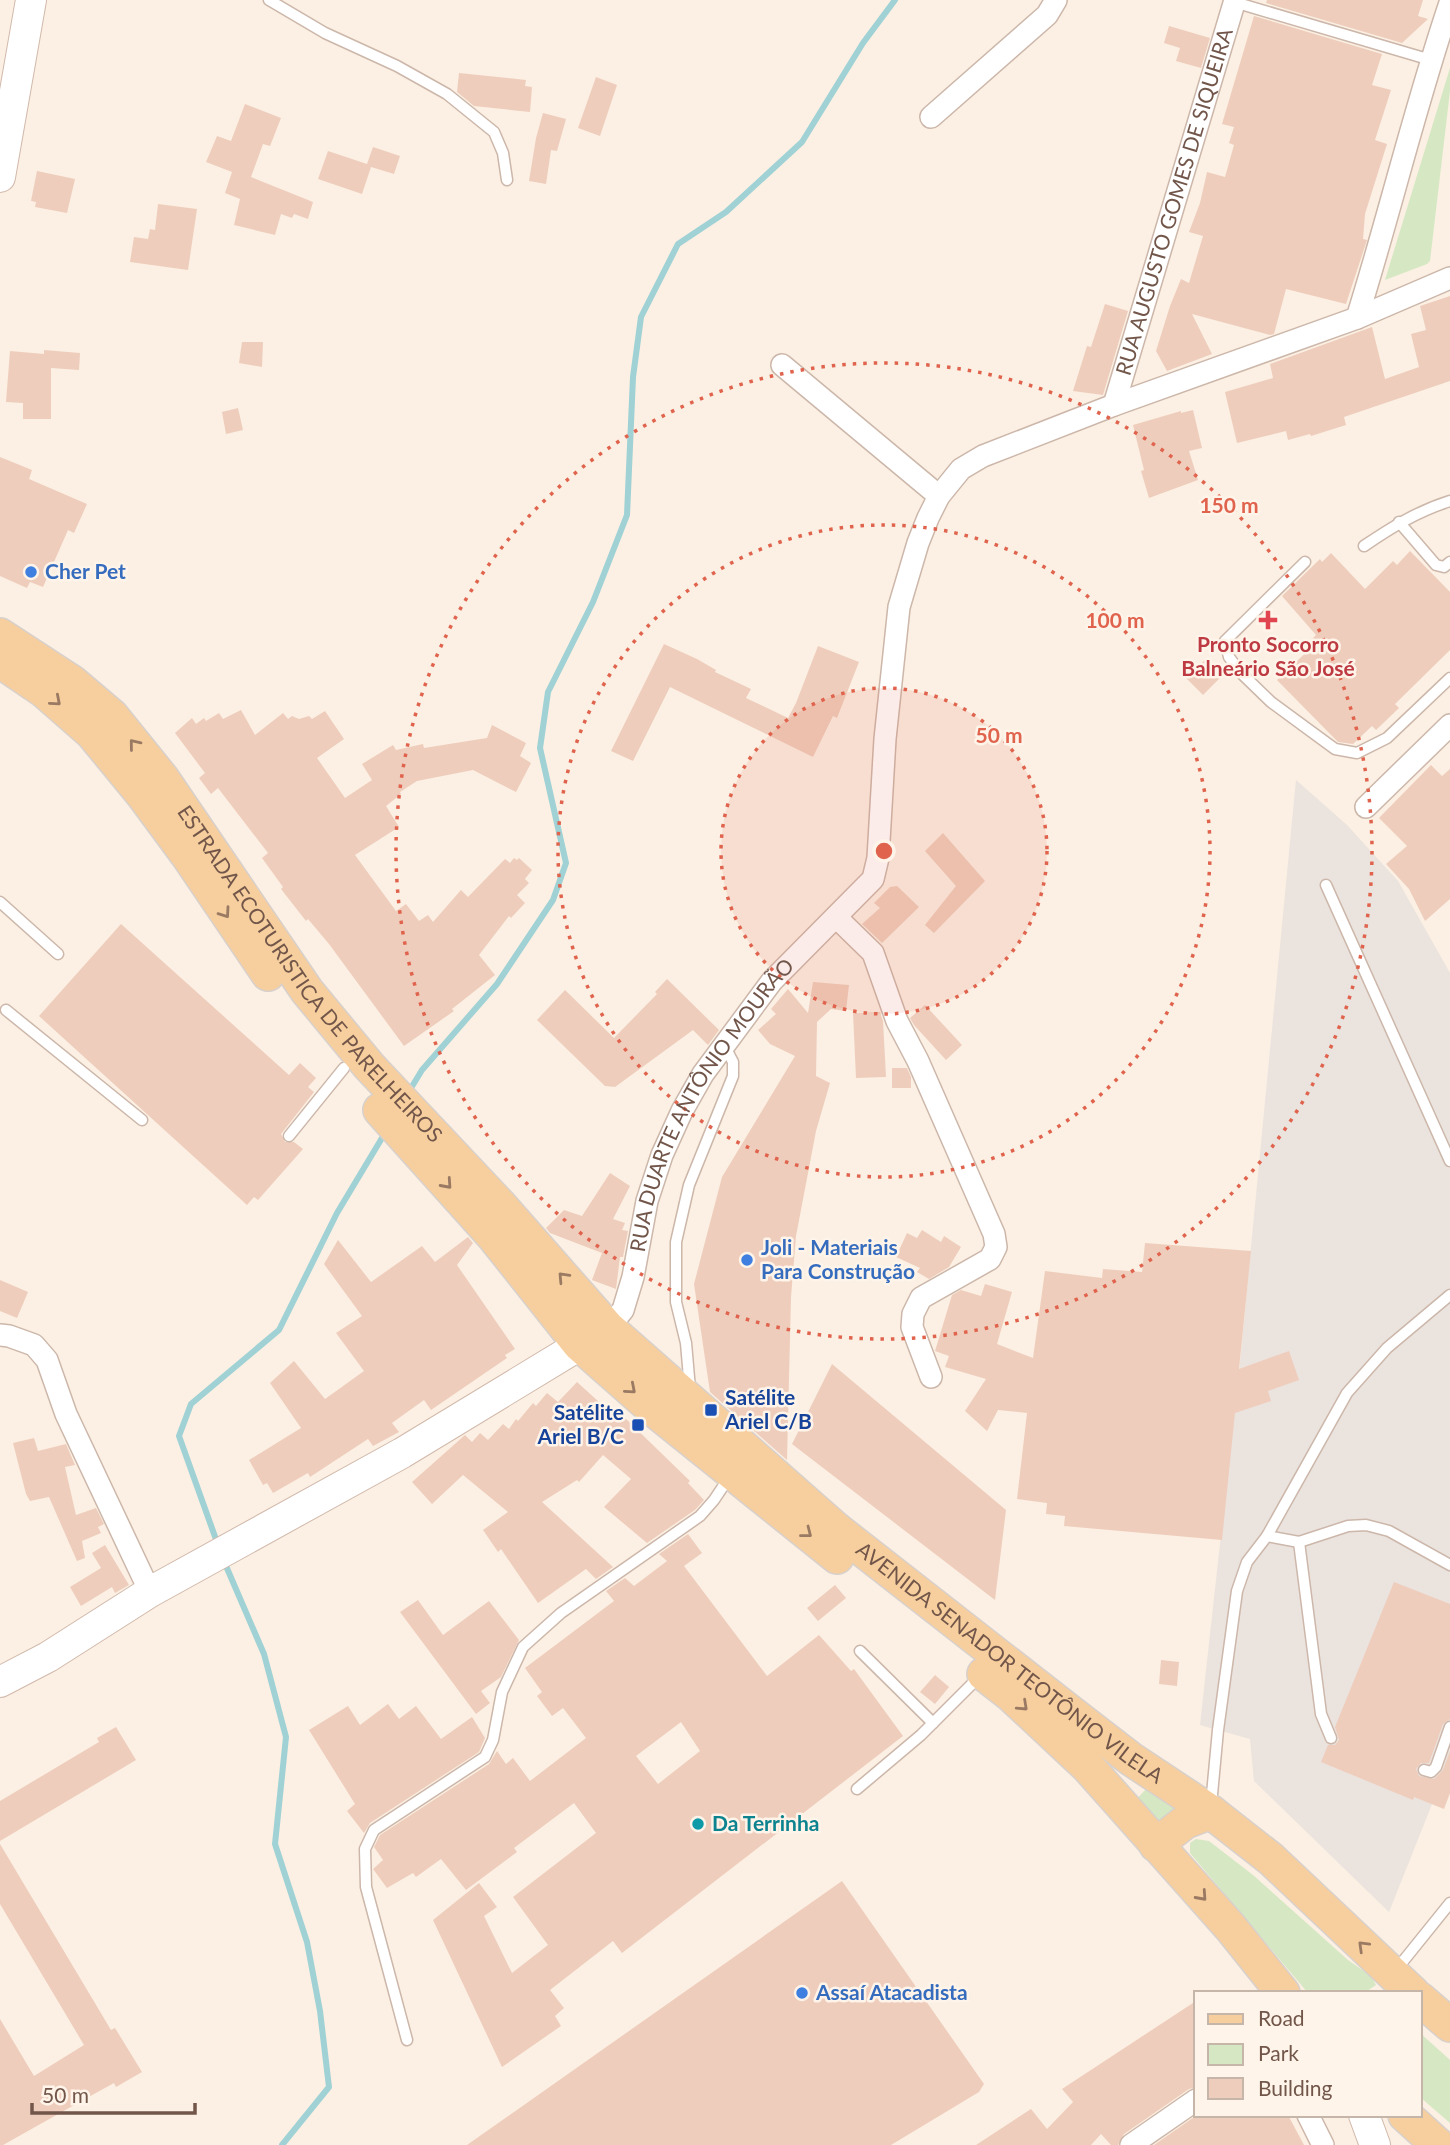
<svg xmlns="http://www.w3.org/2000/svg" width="1450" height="2145" font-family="Lato,sans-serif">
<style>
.industrial{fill:#ebe3de}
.green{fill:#d5e8c3}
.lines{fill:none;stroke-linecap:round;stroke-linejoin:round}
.stream{stroke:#9fd1d5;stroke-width:6}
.building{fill:#efcdbc;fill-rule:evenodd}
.service-casing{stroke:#ccb7aa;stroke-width:13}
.minor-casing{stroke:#ccb7aa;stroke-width:24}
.secondary-casing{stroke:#d1b9ab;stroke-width:32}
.primary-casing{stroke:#d8d0cc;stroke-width:36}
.service{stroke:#fff;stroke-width:10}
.minor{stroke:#fff;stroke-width:21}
.secondary{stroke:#fff;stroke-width:30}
.primary{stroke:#f7cf9e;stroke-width:33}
.oneway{stroke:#9a7a63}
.ring{fill:none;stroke:#e0634d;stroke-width:3.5;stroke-dasharray:3.5 7}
.shop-dot{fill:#3f7fe0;stroke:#fef4e9;stroke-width:2.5}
.health-dot{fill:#e0444e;stroke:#fef4e9;stroke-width:2.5}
.transit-dot{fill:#1a4fb4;stroke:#fef4e9;stroke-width:2.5}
.culture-dot{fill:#0f9aa8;stroke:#fef4e9;stroke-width:2.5}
.labels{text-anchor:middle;stroke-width:5;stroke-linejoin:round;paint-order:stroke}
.street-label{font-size:21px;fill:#72564a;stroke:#fef4e9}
.shop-label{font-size:21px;font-weight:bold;fill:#366cbe;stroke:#fef4e9;text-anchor:start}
.health-label{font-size:21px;font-weight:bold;fill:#be3a42;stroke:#fef4e9}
.transit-label{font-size:21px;font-weight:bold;fill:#164399;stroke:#fef4e9;text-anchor:start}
.culture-label{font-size:21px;font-weight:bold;fill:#0d838f;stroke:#fef4e9;text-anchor:start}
.centre{fill:#e0634d;stroke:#fef4e9;stroke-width:3.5}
.ring-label{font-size:21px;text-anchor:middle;font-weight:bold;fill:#e0634d;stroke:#fef4e9;stroke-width:5;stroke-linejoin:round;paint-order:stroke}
</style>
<rect width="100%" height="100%" fill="#fbf0e3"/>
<path class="industrial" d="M 1296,780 L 1347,825 L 1398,881 L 1450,973 L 1450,1759 L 1389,1912 L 1254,1781 L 1250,1739 L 1200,1725 L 1239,1372 Z"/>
<g class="green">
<path d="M 1450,68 L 1450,91 L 1430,261 L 1427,264 L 1385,280 Z"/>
<path d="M 1146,1789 L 1180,1811 L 1164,1828 L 1135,1801 Z"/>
<path d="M 1196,1839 L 1209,1841 L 1253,1875 L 1348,1960 L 1371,1976 L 1376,1985 L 1364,1993 L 1308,1993 L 1190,1853 L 1190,1843 Z"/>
<path d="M 1420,2033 L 1450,2060 L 1450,2123 L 1420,2097 Z"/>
</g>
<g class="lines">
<g class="stream">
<path d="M 408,1093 L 422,1070 L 497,984 L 553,900 L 566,863 L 540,748 L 548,692 L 593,602 L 627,515 L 633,377 L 641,317 L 678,244 L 726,212 L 802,142 L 863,43 L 895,0"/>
<path d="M 218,1545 L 179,1436 L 191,1404 L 279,1330 L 337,1213 L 385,1133"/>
<path d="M 223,1559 L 264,1654 L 286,1737 L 275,1844 L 307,1942 L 320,2011 L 329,2087 L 282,2145"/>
</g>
</g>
<g class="building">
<path d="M 1267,0 L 1423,0 L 1418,16 L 1428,19 L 1402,43 L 1266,3 Z"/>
<path d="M 1254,16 L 1382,54 L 1372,85 L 1391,90 L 1375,140 L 1387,144 L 1365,214 L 1363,239 L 1367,240 L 1346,304 L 1286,289 L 1274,334 L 1270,335 L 1192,314 L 1212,354 L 1167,371 L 1156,351 L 1170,306 L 1181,279 L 1189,283 L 1203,236 L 1189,232 L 1200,203 L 1207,172 L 1225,177 L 1234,145 L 1229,143 L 1234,127 L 1222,124 Z"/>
<path d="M 1169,26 L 1210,38 L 1201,68 L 1176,61 L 1180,48 L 1164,43 Z"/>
<path d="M 459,73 L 526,80 L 525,86 L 532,87 L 530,112 L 474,106 L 457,92 Z"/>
<path d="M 596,77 L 617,85 L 600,136 L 578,128 Z"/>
<path d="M 245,104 L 281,118 L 270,146 L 263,144 L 251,177 L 313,202 L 308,219 L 294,214 L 292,218 L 281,214 L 275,235 L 234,225 L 240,199 L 225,193 L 232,172 L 206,162 L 217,136 L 231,141 Z"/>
<path d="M 543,113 L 566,119 L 557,151 L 551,150 L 546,184 L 529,181 L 536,138 Z"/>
<path d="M 373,147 L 400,156 L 394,174 L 371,167 L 362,194 L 318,179 L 328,151 L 367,164 Z"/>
<path d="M 37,171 L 75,179 L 67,213 L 35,207 L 36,202 L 31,201 Z"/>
<path d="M 158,204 L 197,209 L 188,270 L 130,262 L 134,237 L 148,239 L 150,229 L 155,230 Z"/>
<path d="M 1450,296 L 1450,381 L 1344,417 L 1346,425 L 1311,436 L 1310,434 L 1288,440 L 1286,431 L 1237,443 L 1225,392 L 1273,378 L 1270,364 L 1372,327 L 1385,379 L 1419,367 L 1411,334 L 1426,330 L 1420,306 Z"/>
<path d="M 1105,304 L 1128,311 L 1103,395 L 1073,391 L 1087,346 L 1091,347 Z"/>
<path d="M 242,342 L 263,342 L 262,367 L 239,363 Z"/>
<path d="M 44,350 L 80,353 L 79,370 L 51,368 L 51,419 L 23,419 L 23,403 L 6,402 L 10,351 L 44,354 Z"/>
<path d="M 238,408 L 243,430 L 226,434 L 222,412 Z"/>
<path d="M 1193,410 L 1202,448 L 1189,451 L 1198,480 L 1149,498 L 1141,471 L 1144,470 L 1133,425 L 1181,411 L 1181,413 Z"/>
<path d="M 0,457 L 32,470 L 29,479 L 87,504 L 74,533 L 68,530 L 43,587 L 30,582 L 27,588 L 0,576 Z"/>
<path d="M 1410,551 L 1450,592 L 1450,650 L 1395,704 L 1399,708 L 1376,730 L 1372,726 L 1353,744 L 1338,742 L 1277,680 L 1314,645 L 1310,641 L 1316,635 L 1282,596 L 1320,559 L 1322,562 L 1331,553 L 1365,589 L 1393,561 L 1397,565 Z"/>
<path d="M 664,644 L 697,659 L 716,670 L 715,672 L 751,689 L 746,698 L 788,718 L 796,703 L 818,646 L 859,662 L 837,718 L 833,716 L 813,757 L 670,687 L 633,761 L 611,751 Z"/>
<path d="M 1207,658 L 1223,675 L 1203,695 L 1186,678 Z"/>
<path d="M 241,710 L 255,735 L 283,713 L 288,719 L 292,716 L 299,719 L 309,716 L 312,719 L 325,711 L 344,739 L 317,758 L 345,798 L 372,780 L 362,764 L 393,745 L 396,750 L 423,744 L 424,748 L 487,738 L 492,725 L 526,743 L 520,756 L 531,763 L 516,792 L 473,770 L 417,781 L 400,792 L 401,794 L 386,806 L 399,827 L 355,855 L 396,911 L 406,904 L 419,921 L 428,915 L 433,922 L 461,890 L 468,897 L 505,859 L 510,863 L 514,858 L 517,860 L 519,858 L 532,870 L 525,879 L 529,883 L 517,895 L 525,903 L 511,918 L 509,916 L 479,955 L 495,975 L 452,1009 L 454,1011 L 404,1046 L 329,944 L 308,919 L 306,921 L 281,889 L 283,887 L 262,858 L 268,853 L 218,788 L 211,794 L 199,778 L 205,773 L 175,733 L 192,718 L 196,724 L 204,718 L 206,721 L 219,713 L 223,719 Z"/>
<path d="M 1431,765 L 1442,776 L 1450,769 L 1450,899 L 1425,921 L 1409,889 L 1386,864 L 1407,846 L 1379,818 Z"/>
<path d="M 943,833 L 985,881 L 934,933 L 925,925 L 956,886 L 925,851 Z"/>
<path d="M 897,886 L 919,907 L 882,943 L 862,924 L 880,908 L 874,903 L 890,887 Z"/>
<path d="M 121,924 L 289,1075 L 300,1063 L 316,1078 L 308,1087 L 314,1092 L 281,1134 L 285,1142 L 294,1142 L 303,1149 L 258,1200 L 254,1197 L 247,1205 L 39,1016 Z"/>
<path d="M 667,979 L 719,1030 L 708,1045 L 693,1030 L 615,1087 L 605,1086 L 537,1020 L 565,990 L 614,1038 L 657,994 L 655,992 Z"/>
<path d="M 813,982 L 849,985 L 846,1011 L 831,1009 L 817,1022 L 816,1076 L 830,1083 L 816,1131 L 796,1236 L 791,1297 L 787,1460 L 710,1392 L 694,1284 L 722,1177 L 795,1056 L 770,1044 L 758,1030 L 776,1014 L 771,1009 L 788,989 L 808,1013 Z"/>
<path d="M 925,1005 L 962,1045 L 946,1060 L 914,1025 L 910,1018 Z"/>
<path d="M 880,1012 L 883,1021 L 886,1077 L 856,1078 L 853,1013 Z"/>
<path d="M 892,1068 L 907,1068 L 911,1077 L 911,1088 L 892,1088 Z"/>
<path d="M 610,1173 L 630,1186 L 613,1219 L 625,1223 L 622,1230 L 628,1231 L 623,1257 L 620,1257 L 616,1289 L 592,1280 L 602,1253 L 550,1233 L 546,1228 L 564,1210 L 582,1216 Z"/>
<path d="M 922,1230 L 941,1242 L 944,1236 L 961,1247 L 949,1267 L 929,1279 L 917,1272 L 920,1268 L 896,1257 L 907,1233 L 917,1238 Z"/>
<path d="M 468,1237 L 473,1243 L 457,1265 L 515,1349 L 505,1355 L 507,1358 L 431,1410 L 424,1400 L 392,1423 L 399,1432 L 373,1446 L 368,1439 L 310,1477 L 308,1473 L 273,1493 L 267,1483 L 263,1485 L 249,1460 L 301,1428 L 270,1383 L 294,1361 L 325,1399 L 364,1371 L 336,1333 L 362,1316 L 324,1264 L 338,1240 L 371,1282 L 422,1246 L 435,1262 Z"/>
<path d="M 1145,1243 L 1251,1251 L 1239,1369 L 1289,1351 L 1299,1380 L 1268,1391 L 1271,1401 L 1235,1413 L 1222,1540 L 1064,1526 L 1065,1516 L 1046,1514 L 1047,1503 L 1017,1499 L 1027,1413 L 998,1410 L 987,1431 L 965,1411 L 986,1379 L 945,1367 L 949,1356 L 935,1351 L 952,1295 L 961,1290 L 981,1296 L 985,1284 L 1012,1292 L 997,1344 L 1033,1358 L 1045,1271 L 1102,1278 L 1103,1269 L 1142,1272 Z"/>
<path d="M 0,1280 L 28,1292 L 17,1318 L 0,1311 Z"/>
<path d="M 832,1364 L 1006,1510 L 995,1600 L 792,1444 Z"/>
<path d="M 577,1382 L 620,1421 L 624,1417 L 690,1481 L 688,1483 L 704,1500 L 695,1510 L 647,1543 L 604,1507 L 631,1479 L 603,1455 L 579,1482 L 577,1480 L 542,1502 L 613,1567 L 596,1579 L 586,1569 L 538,1603 L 501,1549 L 498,1552 L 483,1530 L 508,1512 L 463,1475 L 432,1504 L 412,1482 L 465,1435 L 472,1442 L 480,1433 L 488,1440 L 503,1424 L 509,1429 L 516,1419 L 518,1421 L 533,1403 L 536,1406 L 547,1393 L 558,1402 Z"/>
<path d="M 34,1438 L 38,1451 L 66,1444 L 75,1465 L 65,1467 L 76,1515 L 96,1508 L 104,1524 L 98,1527 L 101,1533 L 82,1541 L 85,1558 L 77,1561 L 49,1497 L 30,1501 L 26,1494 L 13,1443 Z"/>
<path d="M 688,1534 L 702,1553 L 684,1566 L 767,1676 L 819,1635 L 851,1671 L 854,1669 L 903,1736 L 622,1953 L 613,1941 L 550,1990 L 564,2008 L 555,2016 L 561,2026 L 502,2067 L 433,1920 L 479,1883 L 497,1907 L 484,1916 L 512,1973 L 548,1945 L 513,1897 L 596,1833 L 574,1803 L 514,1848 L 517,1852 L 466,1890 L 441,1859 L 416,1877 L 413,1873 L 387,1888 L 373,1869 L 383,1860 L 374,1847 L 380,1835 L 489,1764 L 497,1751 L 506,1764 L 513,1758 L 530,1781 L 586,1738 L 563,1708 L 552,1716 L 537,1696 L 542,1692 L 525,1668 L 614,1601 L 606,1591 L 625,1578 L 634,1586 L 667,1561 L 659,1554 ZM 681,1722 L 700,1751 L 658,1784 L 636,1756 Z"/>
<path d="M 105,1545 L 129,1585 L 115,1593 L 112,1587 L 81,1606 L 70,1587 L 101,1568 L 92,1553 Z"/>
<path d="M 1394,1582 L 1450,1604 L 1450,1719 L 1443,1724 L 1429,1763 L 1421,1763 L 1416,1769 L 1419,1776 L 1434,1779 L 1443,1770 L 1450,1751 L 1450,1793 L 1444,1809 L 1414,1797 L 1413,1800 L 1321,1762 L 1328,1745 L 1335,1745 L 1339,1740 L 1335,1727 Z"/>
<path d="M 835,1585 L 846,1598 L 818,1621 L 807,1608 Z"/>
<path d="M 418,1600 L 443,1635 L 489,1601 L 519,1640 L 501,1677 L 481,1691 L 490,1703 L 476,1714 L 400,1612 Z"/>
<path d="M 1161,1660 L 1179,1662 L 1177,1686 L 1159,1684 Z"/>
<path d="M 935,1675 L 949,1687 L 935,1704 L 920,1692 Z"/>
<path d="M 388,1704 L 399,1719 L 416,1706 L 441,1739 L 472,1717 L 485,1738 L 479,1752 L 370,1823 L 364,1833 L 347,1811 L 355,1804 L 309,1730 L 348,1706 L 360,1725 Z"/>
<path d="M 116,1727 L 136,1760 L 0,1841 L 0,1801 L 99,1742 L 97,1738 Z"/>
<path d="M 0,1844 L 111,2030 L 115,2028 L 142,2072 L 116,2087 L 114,2083 L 85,2099 L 3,2145 L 0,2145 L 0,2019 L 34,2076 L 84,2045 L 0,1904 Z"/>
<path d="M 842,1881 L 984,2084 L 979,2092 L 891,2145 L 467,2145 Z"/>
<path d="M 1196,2001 L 1196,2087 L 1189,2089 L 1124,2134 L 1118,2145 L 1111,2145 L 1101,2134 L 1091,2145 L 976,2145 L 1031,2109 L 1047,2129 L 1073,2102 L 1062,2089 Z"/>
<path d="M 1197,2115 L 1288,2115 L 1304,2145 L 1154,2145 Z"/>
</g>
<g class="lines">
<defs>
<g id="service">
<path d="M 269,0 L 325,33 L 397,66 L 447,94 L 494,132 L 503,153 L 507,180"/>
<path d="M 1234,2 L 1431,60"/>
<path d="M 1399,522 L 1436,565 L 1444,567 L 1450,562"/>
<path d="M 1364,546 C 1392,527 1418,511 1450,501"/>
<path d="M 1305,562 L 1225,641 L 1229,657 L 1240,672 L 1271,702 L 1335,749 L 1357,753 L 1387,738 L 1450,678"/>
<path d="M 1326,885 L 1450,1161"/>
<path d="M 0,902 L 58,954"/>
<path d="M 6,1010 L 142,1120"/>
<path d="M 289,1136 L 344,1068"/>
<path d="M 690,1389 L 686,1343 L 676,1302 L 676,1242 L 689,1185 L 733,1076 L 733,1062 L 724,1045"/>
<path d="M 1267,1536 L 1299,1542 L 1348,1526 L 1366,1525 L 1389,1531 L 1450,1565"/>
<path d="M 1299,1542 L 1321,1714 L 1331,1738"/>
<path d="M 860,1651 L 933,1723"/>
<path d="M 1424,1770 L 1431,1772 L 1436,1767 L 1450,1727"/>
<path d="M 857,1789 L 921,1735 L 981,1675"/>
<path d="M 1211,1805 L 1218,1730 L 1237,1591 L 1247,1562 L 1267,1536 L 1347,1393 L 1387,1348 L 1450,1295"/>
<path d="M 1396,1970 L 1450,1903"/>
<path d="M 407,2040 L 366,1887 L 365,1849 L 374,1830 L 485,1757 L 493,1740 L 502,1692 L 523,1647 L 561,1613 L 700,1516 L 714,1500 L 730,1476"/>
</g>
<g id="minor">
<path d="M 931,117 L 1047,15 L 1056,0"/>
<path d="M 1357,318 C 1390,213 1415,106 1450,3"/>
<path d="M 782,365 L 939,496"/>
<path id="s1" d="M 1114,405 L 1235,0"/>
<path d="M 1366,807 L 1450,725"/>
<path d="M 836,917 L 873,953 L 897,1021 L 918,1061 L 994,1234 L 996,1247 L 990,1259 L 921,1298 L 913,1314 L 912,1327 L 931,1377"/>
<path id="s2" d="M 608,1328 L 623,1310 L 633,1277 L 647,1201 L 662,1155 L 682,1111 L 703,1074 L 772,981 L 873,879 L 878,858 L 885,739 L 899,607 L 918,543 L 928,518 L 939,496 L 961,469 L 983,456 L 1114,405 L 1357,318 L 1450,278"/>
<path d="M 0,1335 L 9,1336 L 34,1345 L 47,1360 L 66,1414 L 150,1592"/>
<path d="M 1308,2115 L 1323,2145"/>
<path d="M 1131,2145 L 1196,2100"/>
</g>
<g id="secondary">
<path d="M 0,177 L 31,0"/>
<path d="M 0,1682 L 48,1657 L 150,1592 L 402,1453 L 598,1334"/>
<path d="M 1364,2115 L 1375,2145"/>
</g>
<g id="primary">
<path id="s3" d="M 0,635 L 72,682 L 112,716 L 162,778 L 307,991 L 369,1066 L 499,1204 L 608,1328 L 836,1529 L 1074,1715 L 1131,1759 L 1211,1812 L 1271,1859 L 1413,1993"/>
<path d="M 0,661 L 44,691 L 92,733 L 143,795 L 188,856 L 268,974"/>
<path d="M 380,1110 L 494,1237 L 579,1344 L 654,1410 L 837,1557"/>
<path d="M 984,1674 L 1011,1695 L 1088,1767 L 1231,1928 L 1283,1993"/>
<path d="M 1156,1845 L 1185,1822 L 1211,1812"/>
<path d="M 1420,1999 L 1450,2025"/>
<path d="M 1405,2115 L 1438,2145"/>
</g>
</defs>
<use href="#service" class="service-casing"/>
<use href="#minor" class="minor-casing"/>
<use href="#secondary" class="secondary-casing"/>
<use href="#primary" class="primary-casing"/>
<use href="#service" class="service"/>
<use href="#minor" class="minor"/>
<use href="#secondary" class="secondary"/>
<use href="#primary" class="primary"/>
</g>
<defs><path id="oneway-chevron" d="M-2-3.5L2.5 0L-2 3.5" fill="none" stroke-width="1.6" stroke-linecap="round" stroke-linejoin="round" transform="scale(1.75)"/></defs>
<g class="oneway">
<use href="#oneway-chevron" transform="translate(56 701) rotate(41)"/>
<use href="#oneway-chevron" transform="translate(134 744) rotate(-129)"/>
<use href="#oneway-chevron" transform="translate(225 913) rotate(55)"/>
<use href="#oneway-chevron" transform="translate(447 1184) rotate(48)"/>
<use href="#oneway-chevron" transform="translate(563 1277) rotate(-133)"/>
<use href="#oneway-chevron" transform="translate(631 1389) rotate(41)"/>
<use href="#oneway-chevron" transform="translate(807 1533) rotate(38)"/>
<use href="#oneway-chevron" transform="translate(1023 1706) rotate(43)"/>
<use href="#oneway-chevron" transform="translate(1202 1896) rotate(48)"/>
<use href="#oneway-chevron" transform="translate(1363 1946) rotate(-136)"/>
</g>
<circle cx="884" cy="851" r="163" fill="#e0634d" fill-opacity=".12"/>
<g class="ring">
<circle cx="884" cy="851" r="163"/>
<circle cx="884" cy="851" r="326"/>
<circle cx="884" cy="851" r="488"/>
</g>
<g class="shop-dot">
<circle cx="31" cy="572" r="7"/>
<circle cx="747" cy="1260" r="7"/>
<circle cx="802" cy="1993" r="7"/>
</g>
<path class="health-dot" d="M1264.5 609.5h7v7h7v7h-7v7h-7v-7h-7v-7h7z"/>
<g class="transit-dot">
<rect x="704" y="1403" width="14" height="14" rx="3.5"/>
<rect x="631" y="1418" width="14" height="14" rx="3.5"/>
</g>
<circle class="culture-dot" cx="698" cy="1824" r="7"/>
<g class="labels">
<g class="street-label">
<text dy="7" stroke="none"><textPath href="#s1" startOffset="212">RUA AUGUSTO GOMES DE SIQUEIRA</textPath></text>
<text dy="7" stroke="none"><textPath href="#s3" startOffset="464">ESTRADA ECOTURISTICA DE PARELHEIROS</textPath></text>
<text dy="7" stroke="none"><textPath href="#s2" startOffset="250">RUA DUARTE ANTÔNIO MOURÃO</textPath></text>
<text dy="7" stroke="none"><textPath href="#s3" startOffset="1451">AVENIDA SENADOR TEOTÔNIO VILELA</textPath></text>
</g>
<g class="shop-label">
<text x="45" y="579">Cher Pet</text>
<text x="761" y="1255">Joli - Materiais<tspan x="761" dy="24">Para Construção</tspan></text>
<text x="816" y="2000">Assaí Atacadista</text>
</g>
<g class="health-label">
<text x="1268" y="652">Pronto Socorro<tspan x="1268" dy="24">Balneário São José</tspan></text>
</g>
<g class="transit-label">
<text x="725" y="1405">Satélite<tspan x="725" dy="24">Ariel C/B</tspan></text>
<text x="624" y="1420" text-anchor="end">Satélite<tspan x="624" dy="24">Ariel B/C</tspan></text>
</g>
<g class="culture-label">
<text x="712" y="1831">Da Terrinha</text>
</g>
</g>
<circle cx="884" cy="851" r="10" class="centre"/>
<g class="ring-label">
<text x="1229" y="513">150 m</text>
<text x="1115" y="628">100 m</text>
<text x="999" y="743">50 m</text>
</g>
<rect x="1194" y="1991" width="228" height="126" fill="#fef4e9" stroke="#c6b5a9" stroke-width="2"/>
<rect x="1208" y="2014" width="35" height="10" fill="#f7cf9e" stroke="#c6b5a9" stroke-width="2"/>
<text x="1258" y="2026" font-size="21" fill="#72564a">Road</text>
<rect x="1208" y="2044" width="35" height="21" fill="#d5e8c3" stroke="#c6b5a9" stroke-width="2"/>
<text x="1258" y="2061" font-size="21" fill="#72564a">Park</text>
<rect x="1208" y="2078" width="35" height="21" fill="#efcdbc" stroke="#c6b5a9" stroke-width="2"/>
<text x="1258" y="2096" font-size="21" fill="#72564a">Building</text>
<path d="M32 2103v10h163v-10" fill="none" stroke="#72564a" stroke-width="3.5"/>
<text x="42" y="2103" font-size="21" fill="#72564a" stroke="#fef4e9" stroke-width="5" paint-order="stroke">50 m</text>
</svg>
